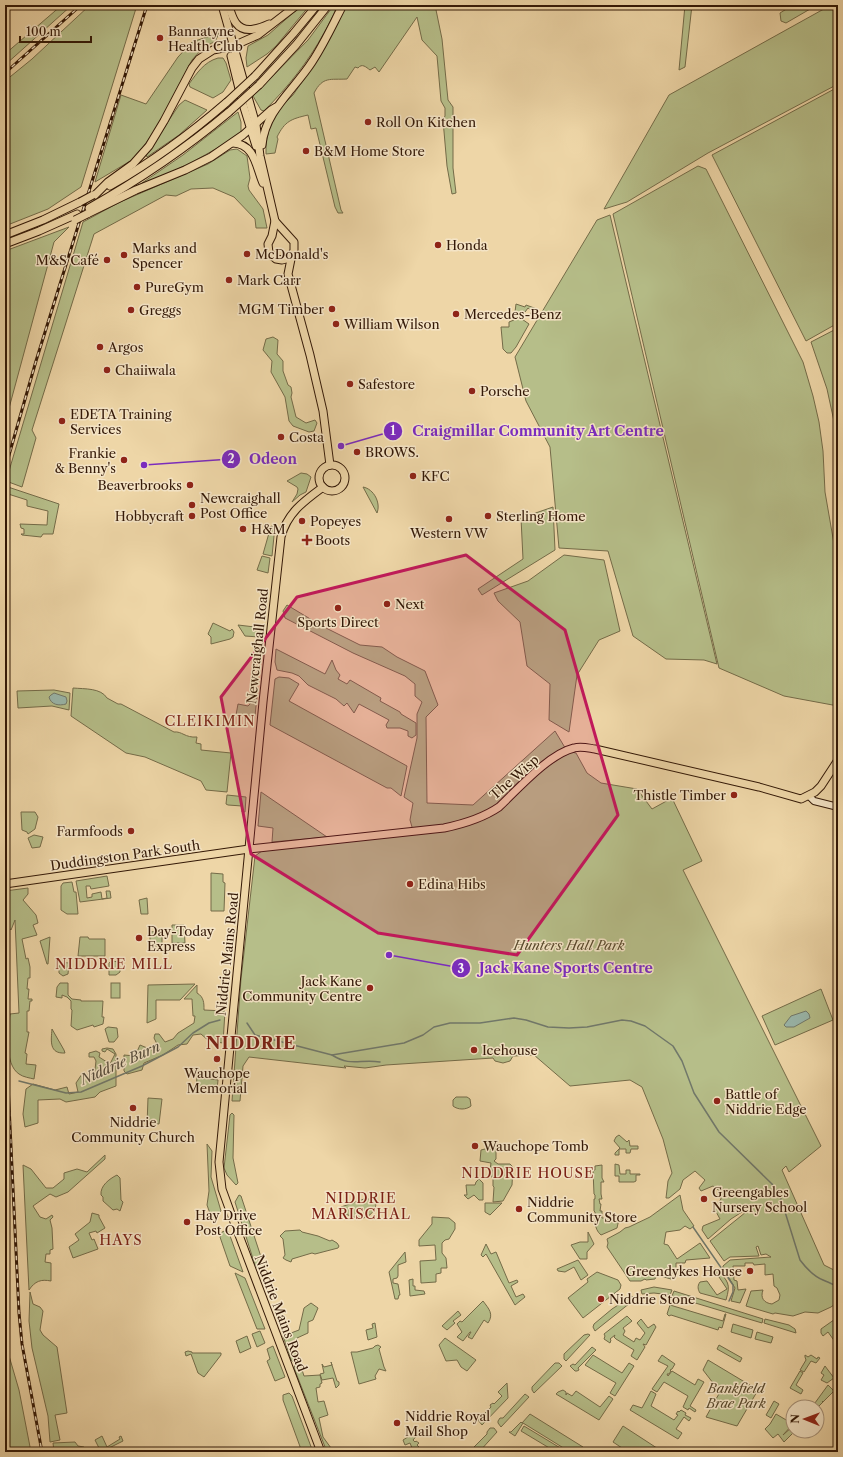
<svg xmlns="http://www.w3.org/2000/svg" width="843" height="1457" font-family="'Libre Caslon Text',serif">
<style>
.green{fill:#b6be89;stroke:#746b48}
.water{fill:#9ab8ad;stroke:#71786a}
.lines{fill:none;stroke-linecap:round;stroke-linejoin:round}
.stream{stroke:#71786a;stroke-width:1.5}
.secondary-casing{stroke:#331806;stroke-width:8}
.primary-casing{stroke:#331806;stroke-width:9}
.secondary{stroke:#f4e4c6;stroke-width:6}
.primary{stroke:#eed6a7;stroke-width:7}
.rail-casing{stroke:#331806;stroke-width:3}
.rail{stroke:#f4e4c6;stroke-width:1.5;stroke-dasharray:4.5;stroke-linecap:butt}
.primary-bridge-casing{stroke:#331806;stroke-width:9;stroke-linecap:butt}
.primary-bridge{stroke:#eed6a7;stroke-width:7}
.marked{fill:#c2185b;fill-opacity:0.2;stroke:#c2185b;stroke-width:3;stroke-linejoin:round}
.poi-dot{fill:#8f2418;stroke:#f4e4c6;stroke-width:1.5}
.labels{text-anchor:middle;stroke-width:3;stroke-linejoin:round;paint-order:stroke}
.poi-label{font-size:13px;fill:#331806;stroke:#f4e4c6;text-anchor:start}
.street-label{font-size:13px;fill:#331806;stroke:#f4e4c6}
.park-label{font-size:13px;font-style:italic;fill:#5a4a2d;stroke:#f4e4c6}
.neighbourhood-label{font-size:14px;letter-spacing:1px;fill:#7a1f14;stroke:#f4e4c6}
.water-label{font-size:14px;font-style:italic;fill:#524838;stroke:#f4e4c6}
.district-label{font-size:17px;font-weight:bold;letter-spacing:1px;fill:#7a1f14;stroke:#f4e4c6}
.leader{fill:none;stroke:#7b2cbf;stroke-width:1.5}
.callout-dot{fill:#7b2cbf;stroke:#f4e4c6;stroke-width:1.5}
.mark-label{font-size:12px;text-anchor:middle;font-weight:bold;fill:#fff}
.callout-label{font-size:14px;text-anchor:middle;font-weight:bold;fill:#7b2cbf;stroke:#f4e4c6;stroke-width:3;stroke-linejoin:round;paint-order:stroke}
</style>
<rect width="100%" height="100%" fill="#eed6a7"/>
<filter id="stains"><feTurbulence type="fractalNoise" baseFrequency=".005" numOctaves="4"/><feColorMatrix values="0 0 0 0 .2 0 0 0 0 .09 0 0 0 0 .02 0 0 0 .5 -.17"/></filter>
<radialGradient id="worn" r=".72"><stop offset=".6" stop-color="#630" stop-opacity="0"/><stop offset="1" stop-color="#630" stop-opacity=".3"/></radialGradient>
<g class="green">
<path d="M 62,5 L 72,5 L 5,65 L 5,54 Z"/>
<path d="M 90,5 L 137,5 L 81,187 L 48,209 L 5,226 L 5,81 L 32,59 Z"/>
<path d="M 302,5 L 310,5 L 276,46 L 267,54 L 247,67 L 246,58 L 248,46 L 268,35 Z"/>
<path d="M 334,5 L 337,5 C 334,15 329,24 324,33 C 308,62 288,87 264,111 L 261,110 L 253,96 L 308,40 Z"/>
<path d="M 346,5 L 435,5 L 442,39 L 448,100 L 453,107 L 453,168 L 456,193 L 452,194 L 447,166 L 443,120 L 445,116 L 445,108 L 441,101 L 437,56 L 422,40 L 417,17 L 379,72 L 375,67 L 370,70 C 366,67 362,63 358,68 L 355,67 L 347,79 C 330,80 323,76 314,93 L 341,210 L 343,213 L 338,213 L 335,207 L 316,128 L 311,129 L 308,115 C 291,119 285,121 277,137 L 278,139 L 275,153 L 266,154 L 266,142 L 271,122 L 280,108 L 293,95 L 313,66 Z"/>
<path d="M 685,5 L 692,5 L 685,67 L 679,70 Z"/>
<path d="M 793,5 L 817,5 L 786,23 L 781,21 L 780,13 Z"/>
<path d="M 831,5 L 838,5 L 838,84 L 708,153 L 627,202 L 604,209 L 669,95 Z"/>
<path d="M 219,33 L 215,42 C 205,45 199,52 192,60 L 159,124 L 144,146 L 132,160 L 95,182 L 121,95 L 146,104 L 178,57 L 192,42 Z"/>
<path d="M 218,58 L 223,58 L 226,63 L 231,80 L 223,92 L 213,98 L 190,87 L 189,84 C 197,73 204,62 218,58 Z"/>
<path d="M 838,87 L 838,323 L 806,341 L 712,155 Z"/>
<path d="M 185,100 L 207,110 L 179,135 L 147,157 L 146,155 L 179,105 Z"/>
<path d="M 238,112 L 241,122 L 241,133 C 210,154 178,170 144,184 L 142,183 L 183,155 Z"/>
<path d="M 237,149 L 247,156 L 250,178 L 248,186 L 249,190 L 263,209 L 267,228 L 256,228 L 255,219 L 234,197 L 213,188 L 191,189 L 176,196 L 166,195 L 94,234 L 32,430 L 36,438 L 22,487 L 6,481 L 83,222 L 120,202 L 208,164 L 230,150 Z"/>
<path d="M 698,166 L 706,169 L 803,362 L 813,396 L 819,422 L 823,451 L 825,492 L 838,567 L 838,650 L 835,651 L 838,680 L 835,681 L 838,695 L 838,706 L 784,696 L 719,668 L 613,214 Z"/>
<path d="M 610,215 L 717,664 L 704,660 L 666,659 L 633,636 L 608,551 L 559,548 L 550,447 L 526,401 L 515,357 L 597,220 Z"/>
<path d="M 69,227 L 54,242 L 5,423 L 5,251 Z"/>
<path d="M 516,304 L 525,307 L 526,305 L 537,309 L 533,317 L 530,315 L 532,311 L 528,308 L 525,312 L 523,311 L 519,317 L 529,324 L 516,347 L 511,353 L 507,353 L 503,349 L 501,327 L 509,327 L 509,322 L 514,320 Z"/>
<path d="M 838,328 L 838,458 L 835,426 L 827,389 L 811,342 Z"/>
<path d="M 273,337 L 278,340 L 277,354 L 283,361 L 283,371 L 288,385 L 291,387 L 292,393 L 291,397 L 296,417 L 306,423 L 315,420 L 317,423 L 314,431 L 309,432 L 293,426 L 289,421 L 285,397 L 271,372 L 272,361 L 263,350 L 266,339 Z"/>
<path d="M 301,473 L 307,474 L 311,477 L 306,492 L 300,495 L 292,502 L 297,494 L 298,489 L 297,487 L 287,481 Z"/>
<path d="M 5,486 L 59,504 L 53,534 L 43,534 L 41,537 L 22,535 L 21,534 L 24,534 L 24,529 L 21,528 L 20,524 L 47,525 L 48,511 L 27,506 L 27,500 L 5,493 Z"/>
<path d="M 363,487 C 374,489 381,503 377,513 Z"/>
<path d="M 553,507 L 555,550 L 482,595 L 478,589 L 523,559 L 521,518 Z"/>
<path d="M 271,526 L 273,527 L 274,536 L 272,556 L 263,554 Z"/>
<path d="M 564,555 L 604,560 L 620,631 L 599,640 L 577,675 L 569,732 L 549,720 L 550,684 L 527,666 L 520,622 L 498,601 L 494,593 L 528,581 Z"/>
<path d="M 262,556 L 270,558 L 268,573 L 257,570 Z"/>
<path d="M 287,605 L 322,626 L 360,645 L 382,647 L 397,657 L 425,671 L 438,705 L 426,717 L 427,803 L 473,805 L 555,731 L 567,751 L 576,753 L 587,773 L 601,783 L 637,789 L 652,809 L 672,798 L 702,861 L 683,870 L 821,1146 L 789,1172 L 786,1166 L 782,1170 L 824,1265 L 838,1272 L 838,1302 L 831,1307 L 818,1313 L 805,1312 L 793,1316 L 775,1313 L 773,1314 L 746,1306 L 751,1291 L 763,1290 C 760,1298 764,1303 772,1304 L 779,1300 L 780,1295 L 777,1288 L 774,1286 L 773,1274 L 765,1275 L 765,1264 L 754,1265 L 753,1263 L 745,1263 L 745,1266 L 733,1266 L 734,1280 L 737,1281 L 738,1290 L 746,1289 L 740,1303 L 731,1301 L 735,1288 L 723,1268 L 723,1266 L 730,1260 L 771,1257 L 766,1254 L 761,1255 L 758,1246 L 756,1247 L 759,1256 L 730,1257 L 724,1261 L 710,1241 L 746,1212 L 745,1210 L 731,1219 L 708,1239 L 702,1230 L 703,1226 L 720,1219 L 714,1208 L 721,1199 L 721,1192 L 713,1186 L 701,1191 L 699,1188 L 705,1180 L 695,1171 L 683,1180 L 680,1189 L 669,1198 L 666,1198 L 668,1181 L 672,1173 L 663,1139 L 642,1087 L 630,1080 L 570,1086 L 534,1055 L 513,1056 L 510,1061 L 503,1063 L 495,1061 L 493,1058 L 386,1065 L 365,1068 L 344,1066 L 346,1068 L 249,1057 L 243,1066 L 240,1101 L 232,1101 L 241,979 L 255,856 L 262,851 L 414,834 L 410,820 L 413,803 L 404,797 L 417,738 L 417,714 L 422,702 L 415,696 L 415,684 L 405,676 L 353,653 L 285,618 L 283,611 Z"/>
<path d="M 213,623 L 230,631 L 232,629 L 234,632 L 233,637 L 230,639 L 211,644 L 211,637 L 208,634 Z"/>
<path d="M 238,625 L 263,628 L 261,636 L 259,637 L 245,636 Z"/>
<path d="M 276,649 L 325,674 L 332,660 L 336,670 L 340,675 L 338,679 L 347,684 L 350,680 L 381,698 L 380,701 L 400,712 L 401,714 L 416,723 L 416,735 L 412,738 L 408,736 L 408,731 L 400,728 L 387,728 L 386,725 L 389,720 L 359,704 L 354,713 L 347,703 L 344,706 L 336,699 L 308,685 L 299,676 L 292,673 L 277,670 L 275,662 Z"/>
<path d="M 279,677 L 289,678 L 299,684 L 289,701 L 407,766 L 401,796 L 391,788 L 387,788 L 270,725 L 275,679 Z"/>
<path d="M 73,688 C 85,689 101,688 107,698 L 118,704 L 121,704 L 174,732 C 182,731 185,738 197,737 L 196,743 L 201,744 L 201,750 L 231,753 L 227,792 L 206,790 L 201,781 L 145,757 L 126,753 L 71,716 Z"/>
<path d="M 54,690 L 70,693 L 69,710 L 52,706 L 18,708 L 17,691 Z"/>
<path d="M 251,696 L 257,696 L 255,716 L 236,715 L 238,704 L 248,706 L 250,704 Z"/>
<path d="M 261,792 L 327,837 L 272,842 L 273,828 L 258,826 Z"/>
<path d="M 227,795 L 246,797 L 245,812 L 242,812 L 242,806 L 228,805 L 226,804 Z"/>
<path d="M 21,812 L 35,812 L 38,817 L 35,829 L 28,834 L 27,832 L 22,830 Z"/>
<path d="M 34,835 L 43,837 L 40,847 L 32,848 L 28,838 Z"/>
<path d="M 211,873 L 223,874 L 223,882 L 225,883 L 224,911 L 211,911 Z"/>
<path d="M 107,876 L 109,886 L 91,889 L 90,886 L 86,886 L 87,898 L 92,897 L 92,894 L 101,892 L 102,899 L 107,898 L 106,891 L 110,891 L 111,898 L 80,902 L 76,881 Z"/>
<path d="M 72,882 L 74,892 L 76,892 L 78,914 L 67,914 L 61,910 L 61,886 L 63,883 Z"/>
<path d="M 28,888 L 28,894 L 23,900 L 36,915 L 38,923 L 33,925 L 37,935 L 22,939 L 26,959 L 28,958 L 30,967 L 30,978 L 28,978 L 27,989 L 29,989 L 28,999 L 32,999 L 32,1001 L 30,1001 L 29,1011 L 27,1011 L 27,1032 L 29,1032 L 25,1053 L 27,1054 L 26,1064 L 36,1065 L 34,1079 C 30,1078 23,1077 19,1074 C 4,1064 8,1030 10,1014 L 19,1013 L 15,920 L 11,930 L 5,923 L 5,891 Z"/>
<path d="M 147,898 L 148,914 L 141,914 L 139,900 Z"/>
<path d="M 172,925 L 184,925 L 185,943 L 172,943 Z"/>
<path d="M 162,931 L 162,946 L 150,946 L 150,932 Z"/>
<path d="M 50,937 L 48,964 L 47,964 L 40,941 Z"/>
<path d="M 80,937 L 88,937 L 89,939 L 105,939 L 105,956 L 78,956 Z"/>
<path d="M 111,961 L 120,962 L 120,972 L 116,975 L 109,975 L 109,963 Z"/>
<path d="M 59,962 L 69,963 L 68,974 L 63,976 L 59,973 Z"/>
<path d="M 60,983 L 68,983 L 68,995 L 72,999 L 81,1000 L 81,1001 L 103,1001 L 102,1017 L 104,1017 L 103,1024 L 94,1027 L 93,1025 L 77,1030 L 71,1026 L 72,1010 L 71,1009 L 71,1001 L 67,997 L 62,995 L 62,998 L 56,997 L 57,987 Z"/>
<rect x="111" y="983" width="9" height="15"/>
<path d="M 195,984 L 180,1000 L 156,1000 L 156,1019 L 147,1023 L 148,985 Z"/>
<path d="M 197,985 L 197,993 C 204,997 204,1003 204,1010 L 225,1011 L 223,1043 L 209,1041 L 201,1034 L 193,1035 L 187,1044 L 178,1045 L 163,1055 L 144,1063 L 142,1070 L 127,1074 L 124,1071 L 124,1055 L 135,1056 L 140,1045 L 152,1050 L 158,1046 L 154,1038 L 155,1034 L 159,1034 L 165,1042 L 173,1039 L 178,1033 L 194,1023 L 195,1016 L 193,1016 L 192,999 L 184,999 Z"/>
<path d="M 821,989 L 833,1020 L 775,1045 L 762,1016 Z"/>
<path d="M 108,1027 L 117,1028 L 118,1037 L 114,1042 L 109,1042 L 105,1029 Z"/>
<path d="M 52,1029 L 64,1050 L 65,1053 C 49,1054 51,1041 52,1029 Z"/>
<path d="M 107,1048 L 113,1049 L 116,1054 L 116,1086 L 100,1092 L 95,1097 L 66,1102 L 60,1099 L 38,1100 L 38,1123 L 25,1127 L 23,1114 L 26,1089 L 33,1084 L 55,1090 L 67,1087 L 69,1094 L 78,1092 L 76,1083 L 82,1074 L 86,1074 L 94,1078 L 96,1061 L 94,1057 L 89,1057 L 89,1053 L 96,1051 L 100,1053 L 99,1057 L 110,1064 L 115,1054 L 107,1049 L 105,1052 L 102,1051 L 102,1049 Z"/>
<path d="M 197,1077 L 218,1080 L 217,1090 L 196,1089 Z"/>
<path d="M 456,1097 L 467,1097 L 470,1099 L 471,1106 C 466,1110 458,1110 453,1106 L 453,1100 Z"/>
<path d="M 148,1098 L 162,1099 L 159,1124 L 150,1123 L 147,1125 Z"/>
<path d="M 232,1113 L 234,1115 L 233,1158 L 238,1183 L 236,1185 L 227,1175 L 224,1168 L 230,1115 Z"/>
<path d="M 619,1135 L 627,1142 L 629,1140 L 630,1146 L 638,1146 L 638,1149 L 631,1149 L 630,1153 L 626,1153 L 626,1149 L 619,1149 L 619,1155 L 615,1155 L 615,1153 L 620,1148 L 614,1141 L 616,1137 Z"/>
<path d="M 207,1144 L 212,1151 L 211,1177 L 221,1211 L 212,1219 L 207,1205 L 209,1191 Z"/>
<path d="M 485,1149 L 496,1149 L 496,1159 L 494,1161 L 498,1164 L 510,1164 L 513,1167 L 512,1185 L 503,1201 L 493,1202 L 494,1187 L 493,1186 L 493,1177 L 491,1177 L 492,1170 L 490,1170 L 491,1163 L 480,1161 L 481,1150 Z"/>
<path d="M 105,1155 L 105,1159 L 68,1192 L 56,1197 L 50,1194 L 33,1206 L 40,1217 L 46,1219 L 52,1215 L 53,1217 L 50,1220 L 52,1228 L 53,1249 L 50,1250 L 50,1254 L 46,1254 L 45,1262 L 51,1263 L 51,1281 C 41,1279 35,1281 29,1290 L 23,1165 L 31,1169 L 46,1188 L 53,1188 L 64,1179 L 64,1173 L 77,1169 L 87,1172 Z"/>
<path d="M 615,1164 L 619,1165 L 620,1174 L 626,1174 L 626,1170 L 630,1170 L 630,1174 L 640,1174 L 640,1175 L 636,1175 L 636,1181 L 634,1182 L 619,1182 L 619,1176 L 615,1176 Z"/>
<path d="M 602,1165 L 602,1178 L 604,1182 L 601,1182 L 601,1194 L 602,1199 L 599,1199 L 600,1204 L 601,1204 L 600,1211 L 602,1211 L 602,1218 L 619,1219 L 617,1228 L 601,1235 C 593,1228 596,1220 595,1212 L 594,1211 L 594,1199 L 595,1199 L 595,1195 L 594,1194 L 593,1170 L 595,1170 L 595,1166 Z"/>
<path d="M 117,1175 L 120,1178 L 121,1200 L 123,1202 L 120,1211 L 117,1209 L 113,1210 L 103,1201 L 103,1197 L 101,1195 C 100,1186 109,1179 117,1175 Z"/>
<path d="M 479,1179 L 483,1183 L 483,1200 L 479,1200 L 474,1195 L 468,1199 L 464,1195 L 467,1195 L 466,1185 L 475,1185 L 476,1182 Z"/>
<path d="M 239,1195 L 241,1196 L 264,1266 L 260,1271 L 255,1265 L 235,1202 Z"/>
<path d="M 680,1195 L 683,1210 L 694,1226 L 690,1229 L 685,1226 L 680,1230 L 666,1232 L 664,1244 L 668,1245 L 677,1259 L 700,1243 L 710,1258 L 686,1260 L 685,1263 L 676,1263 L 676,1273 L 671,1273 L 671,1279 L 657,1275 L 655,1279 L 646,1280 L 645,1279 L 641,1281 L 630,1281 L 607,1247 L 608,1243 L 607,1239 L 620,1232 L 625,1228 L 629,1227 L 650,1217 Z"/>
<path d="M 364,1199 L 370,1199 L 376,1202 C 376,1212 369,1217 360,1219 L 342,1213 L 341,1207 Z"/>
<path d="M 502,1203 L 490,1215 L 485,1212 L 485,1203 Z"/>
<path d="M 92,1213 L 99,1215 L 99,1217 L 105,1228 L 97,1233 L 96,1231 L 89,1233 L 92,1240 L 94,1239 L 98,1249 L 73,1258 L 69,1247 L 79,1240 L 75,1234 L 90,1222 Z"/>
<path d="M 432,1217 L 449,1218 L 455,1223 L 455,1229 L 449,1239 L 445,1240 L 442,1243 L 442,1253 L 446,1258 L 447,1268 L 441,1268 L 441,1273 L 436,1274 L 436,1282 L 421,1283 L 420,1261 L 436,1260 L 435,1245 L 419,1246 L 419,1240 L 432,1224 Z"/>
<path d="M 227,1230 L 229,1233 L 243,1272 L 230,1266 L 220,1237 L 222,1232 Z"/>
<path d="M 300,1230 L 302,1232 L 318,1236 L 330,1241 L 332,1240 L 337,1243 L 339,1246 L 338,1248 L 315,1254 L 312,1253 L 292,1259 L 291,1262 L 286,1260 L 283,1258 L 285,1255 L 283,1239 L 280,1236 L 285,1231 Z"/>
<path d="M 588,1232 L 594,1244 L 587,1252 L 587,1259 L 580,1259 L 571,1245 L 580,1242 L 588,1242 Z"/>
<path d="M 486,1244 L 491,1254 L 496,1252 L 509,1283 L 517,1280 L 518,1282 L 511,1286 L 516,1297 L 523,1294 L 525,1297 L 515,1305 L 486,1254 L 483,1257 L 481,1255 Z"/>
<path d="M 405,1252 L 406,1262 L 398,1265 L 398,1276 L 397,1278 L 393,1279 L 393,1283 L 398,1284 L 400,1295 L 399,1295 L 398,1299 L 395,1299 L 389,1272 Z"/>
<path d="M 578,1260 L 588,1275 L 581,1280 L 574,1267 L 565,1272 L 558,1271 L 557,1269 Z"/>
<path d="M 717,1269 C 728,1282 731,1283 726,1300 L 700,1293 C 698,1290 697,1286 700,1282 L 707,1281 L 717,1295 L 727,1289 L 715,1271 Z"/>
<path d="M 597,1272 L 618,1280 L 621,1285 L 620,1289 L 583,1318 L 568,1298 L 588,1282 L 587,1279 Z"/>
<path d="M 235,1273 L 245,1278 L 265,1329 L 257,1329 Z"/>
<path d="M 413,1279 L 413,1286 L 415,1286 L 415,1290 L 424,1291 L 425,1294 L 410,1296 L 409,1280 Z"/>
<path d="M 654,1287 L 672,1290 L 670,1295 L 654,1293 L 642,1294 L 641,1290 Z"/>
<path d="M 674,1291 L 763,1319 L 762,1323 L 672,1296 Z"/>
<path d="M 30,1292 L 33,1304 L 40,1307 L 43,1311 L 40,1330 L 43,1335 L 57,1347 L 67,1413 L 55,1415 L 60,1440 L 50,1442 L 48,1416 L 32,1348 L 29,1321 Z"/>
<path d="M 632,1296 L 635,1299 L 595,1331 L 593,1327 L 594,1324 L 612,1309 Z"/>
<path d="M 483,1301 C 489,1309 494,1314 488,1323 L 484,1320 L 472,1339 L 468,1337 L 471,1332 L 470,1332 L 463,1341 L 457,1337 L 462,1332 L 457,1324 L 460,1321 L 462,1322 Z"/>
<path d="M 311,1303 L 318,1308 L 313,1320 L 308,1322 L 308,1333 L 297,1338 L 298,1345 L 295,1348 L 304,1376 L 320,1375 L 322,1383 L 320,1384 L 320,1387 L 316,1388 L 318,1402 L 324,1401 L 328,1415 L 319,1418 L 323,1437 L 331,1448 L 340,1451 L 339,1452 L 327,1452 L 294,1368 L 295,1363 L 291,1360 L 283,1336 L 299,1330 L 304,1308 Z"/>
<path d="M 670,1305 L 723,1321 L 725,1314 L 726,1314 L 722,1328 L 719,1327 L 718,1330 L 671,1315 L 669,1316 L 667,1314 Z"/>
<path d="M 458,1311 L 461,1315 L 453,1321 L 455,1323 L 447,1330 L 442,1326 Z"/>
<path d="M 627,1316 L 632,1321 L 623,1328 L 625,1331 L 623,1335 L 634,1342 L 636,1338 L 640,1340 L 645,1333 L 637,1323 L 641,1319 L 648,1328 L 654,1324 L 656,1327 L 646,1345 L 643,1344 L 645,1347 L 637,1360 L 631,1356 L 634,1350 L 616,1339 L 614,1337 L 615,1335 L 610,1339 L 611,1340 L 610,1343 L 604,1339 L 605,1336 L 604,1334 Z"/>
<path d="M 838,1317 L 838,1346 L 828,1332 L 823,1336 L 821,1333 L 821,1329 Z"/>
<path d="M 765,1319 L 789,1325 L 795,1329 L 796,1333 L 764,1323 Z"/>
<path d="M 375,1323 L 377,1337 L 368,1340 L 366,1330 L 373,1328 L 372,1324 Z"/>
<path d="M 733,1324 L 753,1330 L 751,1338 L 731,1332 Z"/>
<path d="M 260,1331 L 265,1343 L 257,1347 L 252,1334 Z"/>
<path d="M 757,1332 L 773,1337 L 771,1343 L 755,1339 Z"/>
<path d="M 588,1334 L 590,1335 L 566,1361 L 564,1359 L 564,1354 L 584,1335 Z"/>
<path d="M 247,1336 L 251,1348 L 240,1353 L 236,1341 Z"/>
<path d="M 445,1338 L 476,1360 L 467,1371 L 461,1367 L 457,1360 L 446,1361 L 439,1345 Z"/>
<path d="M 5,1342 L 19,1390 L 31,1452 L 5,1452 Z"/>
<path d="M 378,1345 L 381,1347 L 379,1349 L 384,1367 L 386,1371 L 379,1369 L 375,1376 L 376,1379 L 359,1384 L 351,1352 L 357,1352 L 373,1348 L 375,1346 Z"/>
<path d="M 719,1345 L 742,1358 L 740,1362 L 717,1349 Z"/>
<path d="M 273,1346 L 285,1377 L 275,1381 L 267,1361 L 270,1359 L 267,1349 Z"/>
<path d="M 592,1347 L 596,1350 L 578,1368 L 579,1370 L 577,1371 L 575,1371 L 570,1366 L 573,1364 L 575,1365 Z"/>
<path d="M 188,1351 L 192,1352 L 192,1353 L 221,1353 L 221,1355 L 204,1377 L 198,1373 L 191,1354 L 186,1356 L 185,1352 Z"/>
<path d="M 593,1355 L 622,1373 L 629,1363 L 634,1366 L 615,1396 L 610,1393 L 616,1383 L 585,1365 Z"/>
<path d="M 662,1355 L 675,1364 L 672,1369 L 670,1370 L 671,1371 L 669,1374 L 667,1374 L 668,1376 L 672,1371 L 695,1385 L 698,1379 L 704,1382 L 690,1406 L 696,1410 L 695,1412 L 689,1408 L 688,1410 L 683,1407 L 688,1396 L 664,1382 L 657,1392 L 652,1389 L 668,1366 L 658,1361 Z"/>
<path d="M 805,1355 L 808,1357 L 811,1355 L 817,1359 L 818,1357 L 820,1358 L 816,1363 L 811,1361 L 804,1372 L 800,1370 L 806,1360 L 805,1357 Z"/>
<path d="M 708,1360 L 758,1390 L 737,1426 L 706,1417 L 720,1392 L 703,1370 Z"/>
<path d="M 331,1362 L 337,1381 L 339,1382 L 339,1385 L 336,1388 L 333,1378 L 322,1380 L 320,1374 L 324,1373 L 322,1364 L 324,1367 L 332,1365 Z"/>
<path d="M 555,1363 L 559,1363 L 562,1366 L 534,1393 L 532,1390 L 532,1387 Z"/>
<path d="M 825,1366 L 834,1378 L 827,1383 L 821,1380 L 824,1375 L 821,1373 Z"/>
<path d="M 800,1371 L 803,1373 L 796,1385 L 803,1390 L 801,1394 L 790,1388 Z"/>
<path d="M 507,1383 L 508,1398 L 482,1425 L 478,1420 L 491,1407 L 490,1405 L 493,1403 L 494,1404 L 502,1396 L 498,1392 Z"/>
<path d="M 828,1385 L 834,1391 L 823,1402 L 822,1401 L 823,1402 L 817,1408 L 812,1407 Z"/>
<path d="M 563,1390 L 566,1392 L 566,1395 L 567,1393 L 572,1396 L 576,1391 L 600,1407 L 609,1396 L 613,1399 L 599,1420 L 556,1394 L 558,1392 Z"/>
<path d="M 651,1391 L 656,1394 L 651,1406 L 674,1420 L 678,1415 L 676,1414 L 678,1411 L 679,1412 L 681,1410 L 686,1413 L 685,1415 L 691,1418 L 689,1421 L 684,1417 L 676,1429 L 682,1433 L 678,1439 L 630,1410 L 633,1405 L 642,1408 Z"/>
<path d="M 289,1393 L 292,1396 L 313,1452 L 302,1452 L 283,1400 L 283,1395 Z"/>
<path d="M 525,1394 L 529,1397 L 501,1427 L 498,1423 L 498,1421 L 500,1418 L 503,1418 Z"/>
<path d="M 774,1401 L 779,1404 L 771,1418 L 766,1415 L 769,1410 Z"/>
<path d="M 530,1414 L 583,1447 L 580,1452 L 570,1452 L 523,1423 L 515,1436 L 509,1432 L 511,1432 L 521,1422 L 522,1423 Z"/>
<path d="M 776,1414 L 793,1424 L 783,1435 L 792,1427 L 793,1431 L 795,1431 L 784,1442 L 778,1434 L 773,1438 L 765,1429 L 770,1424 Z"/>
<path d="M 524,1426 L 567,1452 L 556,1452 L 521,1431 Z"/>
<path d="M 623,1426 L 663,1452 L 628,1452 L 613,1442 Z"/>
<path d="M 490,1428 L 494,1428 L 497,1432 L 479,1452 L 467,1452 L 470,1451 L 487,1434 L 487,1432 Z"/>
<path d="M 416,1432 L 418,1434 L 413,1440 L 415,1442 L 416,1441 L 419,1443 L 417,1445 L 419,1447 L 420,1451 L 405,1452 L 412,1448 L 410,1443 L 405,1445 L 403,1440 Z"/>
<path d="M 102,1436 L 107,1447 L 120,1439 L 119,1437 L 121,1436 L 123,1441 L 101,1452 L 95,1440 Z"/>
<path d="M 75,1442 L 78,1446 L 84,1447 L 85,1452 L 54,1452 L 53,1443 Z"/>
</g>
<g class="water">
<path d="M 54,693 L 66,697 L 67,701 L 66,704 C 59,706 51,705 49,697 L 51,695 Z"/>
<path d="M 806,1011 L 809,1014 L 810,1018 L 794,1027 L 786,1027 L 784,1025 L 791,1016 Z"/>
</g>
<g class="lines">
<g class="stream">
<path d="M 247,1023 L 255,1035 L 332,1055 C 351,1067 359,1059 380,1062"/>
<path d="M 332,1055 L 404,1043 L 423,1035 L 434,1027 L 450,1023 L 480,1023 L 514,1018 L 526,1020 L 548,1027 L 569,1028 L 587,1027 L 622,1020 L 631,1021 L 645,1026 L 673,1046 L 682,1061 L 694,1093 L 719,1132 L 772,1184 L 781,1199 L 800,1260 C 806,1268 813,1276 823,1280 C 829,1283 833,1283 838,1288"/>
<path d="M 19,1081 L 66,1093 L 81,1092 L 142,1066 L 178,1047 L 193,1033 L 209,1023 L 220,1020"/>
<path d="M 693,1227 L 733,1285 L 733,1292 L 729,1301"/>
</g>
<defs>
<path id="secondary" d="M 809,796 L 814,801 L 838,807"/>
<g id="primary">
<path d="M 222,5 L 256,125 L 260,156 L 275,221 L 294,242 L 294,250 L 291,259 L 288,274 L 310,355 L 323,411 L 330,465"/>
<path d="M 228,5 C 231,11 232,18 236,23 C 244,34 258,29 269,24"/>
<path d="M 231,56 L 242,101 L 256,146"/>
<path d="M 255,76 L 293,34 L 317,5"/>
<path d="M 259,85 L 296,45 L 328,5"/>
<path d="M 233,143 C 255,144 256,167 263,183"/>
<path d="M 262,145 C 265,111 294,90 312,62 C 324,44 333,24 343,5"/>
<path d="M 110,186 C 152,162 190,134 227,102"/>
<path d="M 95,195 L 108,182 L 133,164 L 149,146 L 164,121 L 192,68 L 199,59 L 213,50 L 233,46 L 258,35 L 297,5"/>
<path d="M 89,208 C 139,180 185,149 229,112"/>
<path d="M 87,214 L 136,190 L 185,170 L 211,157 L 243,135 L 271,110 L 276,107"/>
<path d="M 275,221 L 272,236 L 268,244 L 269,253 L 276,259 L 282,260 L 286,259 L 292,254"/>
<path d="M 5,235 L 43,220 L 80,202"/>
<path d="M 5,244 L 39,231 L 77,214"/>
<circle cx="332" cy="478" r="13"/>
<path d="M 5,884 L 249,849 L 444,828 C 463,824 483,818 499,807 C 518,789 549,754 574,748 C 581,746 588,748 595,749 L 759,787 L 801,799 L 815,792 L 821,786 L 838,760"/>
<path d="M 321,1452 L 234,1222 L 222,1189 L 219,1162 L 263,702 L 281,537 C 287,513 304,501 323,487"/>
</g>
</defs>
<use href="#secondary" class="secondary-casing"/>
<use href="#primary" class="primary-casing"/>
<use href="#secondary" class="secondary"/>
<use href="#primary" class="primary"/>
<defs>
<g id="rail">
<path d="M 5,73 L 81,5"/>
<path d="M 5,469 L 36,361 L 147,5"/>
<path d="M 5,1022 L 19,1313 L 22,1344 L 42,1452"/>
</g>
</defs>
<use href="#rail" class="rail-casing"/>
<use href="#rail" class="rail"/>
<defs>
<g id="primary-bridge">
<path d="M 227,102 L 255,76"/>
<path d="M 229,112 L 259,85"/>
<path d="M 80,202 L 93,195"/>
<path d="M 75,220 L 87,214"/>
</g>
</defs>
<use href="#primary-bridge" class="primary-bridge-casing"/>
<use href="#primary-bridge" class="primary-bridge"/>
</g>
<path class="marked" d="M 466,555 L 565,630 L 618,815 L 517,955 L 378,933 L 251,854 L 221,697 L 297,597 Z"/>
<g class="poi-dot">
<circle cx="160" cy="38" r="4"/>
<circle cx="368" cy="122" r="4"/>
<circle cx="306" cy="151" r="4"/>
<circle cx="438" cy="245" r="4"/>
<circle cx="247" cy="254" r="4"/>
<circle cx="124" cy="255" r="4"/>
<circle cx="107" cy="260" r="4"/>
<circle cx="229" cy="280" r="4"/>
<circle cx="137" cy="287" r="4"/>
<circle cx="332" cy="309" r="4"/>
<circle cx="131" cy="310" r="4"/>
<circle cx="456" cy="314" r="4"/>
<circle cx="336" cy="324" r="4"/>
<circle cx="100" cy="347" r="4"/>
<circle cx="107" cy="370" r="4"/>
<circle cx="350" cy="384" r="4"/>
<circle cx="472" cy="391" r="4"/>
<circle cx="62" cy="421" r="4"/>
<circle cx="281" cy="437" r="4"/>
<circle cx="357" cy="452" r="4"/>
<circle cx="124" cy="460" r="4"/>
<circle cx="413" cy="476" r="4"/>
<circle cx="190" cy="485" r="4"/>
<circle cx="192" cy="505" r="4"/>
<circle cx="192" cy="516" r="4"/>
<circle cx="488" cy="516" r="4"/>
<circle cx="449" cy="519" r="4"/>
<circle cx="302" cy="521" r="4"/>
<circle cx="243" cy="529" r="4"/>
<path d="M305 534h4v4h4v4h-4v4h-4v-4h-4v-4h4z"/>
<circle cx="387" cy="604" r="4"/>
<circle cx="338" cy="608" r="4"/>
<circle cx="734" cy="795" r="4"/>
<circle cx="131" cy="831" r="4"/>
<circle cx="410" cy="884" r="4"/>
<circle cx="139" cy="938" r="4"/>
<circle cx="370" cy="988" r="4"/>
<circle cx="474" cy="1050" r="4"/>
<circle cx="217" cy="1059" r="4"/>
<circle cx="717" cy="1101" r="4"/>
<circle cx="133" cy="1108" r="4"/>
<circle cx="475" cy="1146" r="4"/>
<circle cx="704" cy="1199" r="4"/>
<circle cx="519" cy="1209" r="4"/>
<circle cx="187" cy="1222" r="4"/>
<circle cx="750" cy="1271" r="4"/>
<circle cx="601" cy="1299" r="4"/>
<circle cx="397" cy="1423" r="4"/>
</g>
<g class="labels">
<g class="poi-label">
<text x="168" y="36">Bannatyne<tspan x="168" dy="15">Health Club</tspan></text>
<text x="376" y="127">Roll On Kitchen</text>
<text x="314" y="156">B&amp;M Home Store</text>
<text x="446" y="250">Honda</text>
<text x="132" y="253">Marks and<tspan x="132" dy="15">Spencer</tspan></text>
<text x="255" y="259">McDonald's</text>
<text x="99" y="265" text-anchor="end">M&amp;S Café</text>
<text x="237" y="285">Mark Carr</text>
<text x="145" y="292">PureGym</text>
<text x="324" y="314" text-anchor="end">MGM Timber</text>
<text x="139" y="315">Greggs</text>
<text x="464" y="319">Mercedes-Benz</text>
<text x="344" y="329">William Wilson</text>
<text x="108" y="352">Argos</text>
<text x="115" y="375">Chaiiwala</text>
<text x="358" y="389">Safestore</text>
<text x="480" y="396">Porsche</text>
<text x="70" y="419">EDETA Training<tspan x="70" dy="15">Services</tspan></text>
<text x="289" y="442">Costa</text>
<text x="365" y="457">BROWS.</text>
<text x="116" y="458" text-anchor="end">Frankie<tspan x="116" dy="15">&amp; Benny's</tspan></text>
<text x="421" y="481">KFC</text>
<text x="182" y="490" text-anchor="end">Beaverbrooks</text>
<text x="200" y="503">Newcraighall<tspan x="200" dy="15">Post Office</tspan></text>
<text x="184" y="521" text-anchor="end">Hobbycraft</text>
<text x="496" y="521">Sterling Home</text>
<text x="310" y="526">Popeyes</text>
<text x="251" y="534">H&amp;M</text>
<text x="449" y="538" text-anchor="middle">Western VW</text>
<text x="315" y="545">Boots</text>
<text x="395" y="609">Next</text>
<text x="338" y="627" text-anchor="middle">Sports Direct</text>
<text x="726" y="800" text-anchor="end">Thistle Timber</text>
<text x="123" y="836" text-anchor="end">Farmfoods</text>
<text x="418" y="889">Edina Hibs</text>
<text x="147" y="936">Day-Today<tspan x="147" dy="15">Express</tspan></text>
<text x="362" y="986" text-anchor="end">Jack Kane<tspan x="362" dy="15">Community Centre</tspan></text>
<text x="482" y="1055">Icehouse</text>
<text x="217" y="1078" text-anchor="middle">Wauchope<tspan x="217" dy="15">Memorial</tspan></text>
<text x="725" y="1099">Battle of<tspan x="725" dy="15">Niddrie Edge</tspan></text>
<text x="133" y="1127" text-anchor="middle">Niddrie<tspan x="133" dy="15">Community Church</tspan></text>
<text x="483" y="1151">Wauchope Tomb</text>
<text x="712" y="1197">Greengables<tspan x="712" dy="15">Nursery School</tspan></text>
<text x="527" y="1207">Niddrie<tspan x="527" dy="15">Community Store</tspan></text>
<text x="195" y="1220">Hay Drive<tspan x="195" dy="15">Post Office</tspan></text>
<text x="742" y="1276" text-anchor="end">Greendykes House</text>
<text x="609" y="1304">Niddrie Stone</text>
<text x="405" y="1421">Niddrie Royal<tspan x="405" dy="15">Mail Shop</tspan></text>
</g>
<g class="street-label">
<text transform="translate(257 646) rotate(-84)" y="5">Newcraighall Road</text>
<text transform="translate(514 777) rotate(-41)" y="5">The Wisp</text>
<text transform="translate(125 855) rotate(-8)" y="5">Duddingston Park South</text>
<text transform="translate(227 954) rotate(-84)" y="5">Niddrie Mains Road</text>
<text transform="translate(281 1313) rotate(69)" y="5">Niddrie Mains Road</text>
</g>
<g class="park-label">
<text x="569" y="950">Hunters Hall Park</text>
<text x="736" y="1393">Bankfield<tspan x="736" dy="15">Brae Park</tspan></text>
</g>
<g class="neighbourhood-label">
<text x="210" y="726">CLEIKIMIN</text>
<text x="114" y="969">NIDDRIE MILL</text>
<text x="528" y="1178">NIDDRIE HOUSE</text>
<text x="361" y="1203">NIDDRIE<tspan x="361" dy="16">MARISCHAL</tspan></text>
<text x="121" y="1245">HAYS</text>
</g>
<g class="water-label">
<text transform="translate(120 1063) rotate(-24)" y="5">Niddrie Burn</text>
</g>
<g class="district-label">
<text x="251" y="1049">NIDDRIE</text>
</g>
</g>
<path class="leader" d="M341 446L393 431M144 465L231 459M389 955L461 968"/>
<g class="callout-dot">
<circle cx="341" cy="446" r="4"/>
<circle cx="144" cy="465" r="4"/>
<circle cx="389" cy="955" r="4"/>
<circle cx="393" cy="431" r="10"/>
<circle cx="231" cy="459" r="10"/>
<circle cx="461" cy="968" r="10"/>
</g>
<g class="mark-label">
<text x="393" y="435">1</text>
<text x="231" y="463">2</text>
<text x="461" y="973">3</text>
</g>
<g class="callout-label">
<text x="538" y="436">Craigmillar Community Art Centre</text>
<text x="273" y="464">Odeon</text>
<text x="566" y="973">Jack Kane Sports Centre</text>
</g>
<rect width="843" height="1457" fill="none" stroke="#eed6a7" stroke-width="20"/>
<rect x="6" y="6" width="831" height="1445" fill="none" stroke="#331806" stroke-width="2"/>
<rect x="10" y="10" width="823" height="1437" fill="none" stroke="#331806"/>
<g transform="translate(805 1419) rotate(271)"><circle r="19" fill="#f4e4c6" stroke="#a79279"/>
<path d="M0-3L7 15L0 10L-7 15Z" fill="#8f2418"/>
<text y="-6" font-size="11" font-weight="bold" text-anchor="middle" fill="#331806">N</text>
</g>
<path d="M20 36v6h71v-6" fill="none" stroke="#331806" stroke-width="2"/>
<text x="26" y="36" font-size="12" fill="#331806" stroke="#f4e4c6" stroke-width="3" paint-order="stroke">100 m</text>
<rect width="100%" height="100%" filter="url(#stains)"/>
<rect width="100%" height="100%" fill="url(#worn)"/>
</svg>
